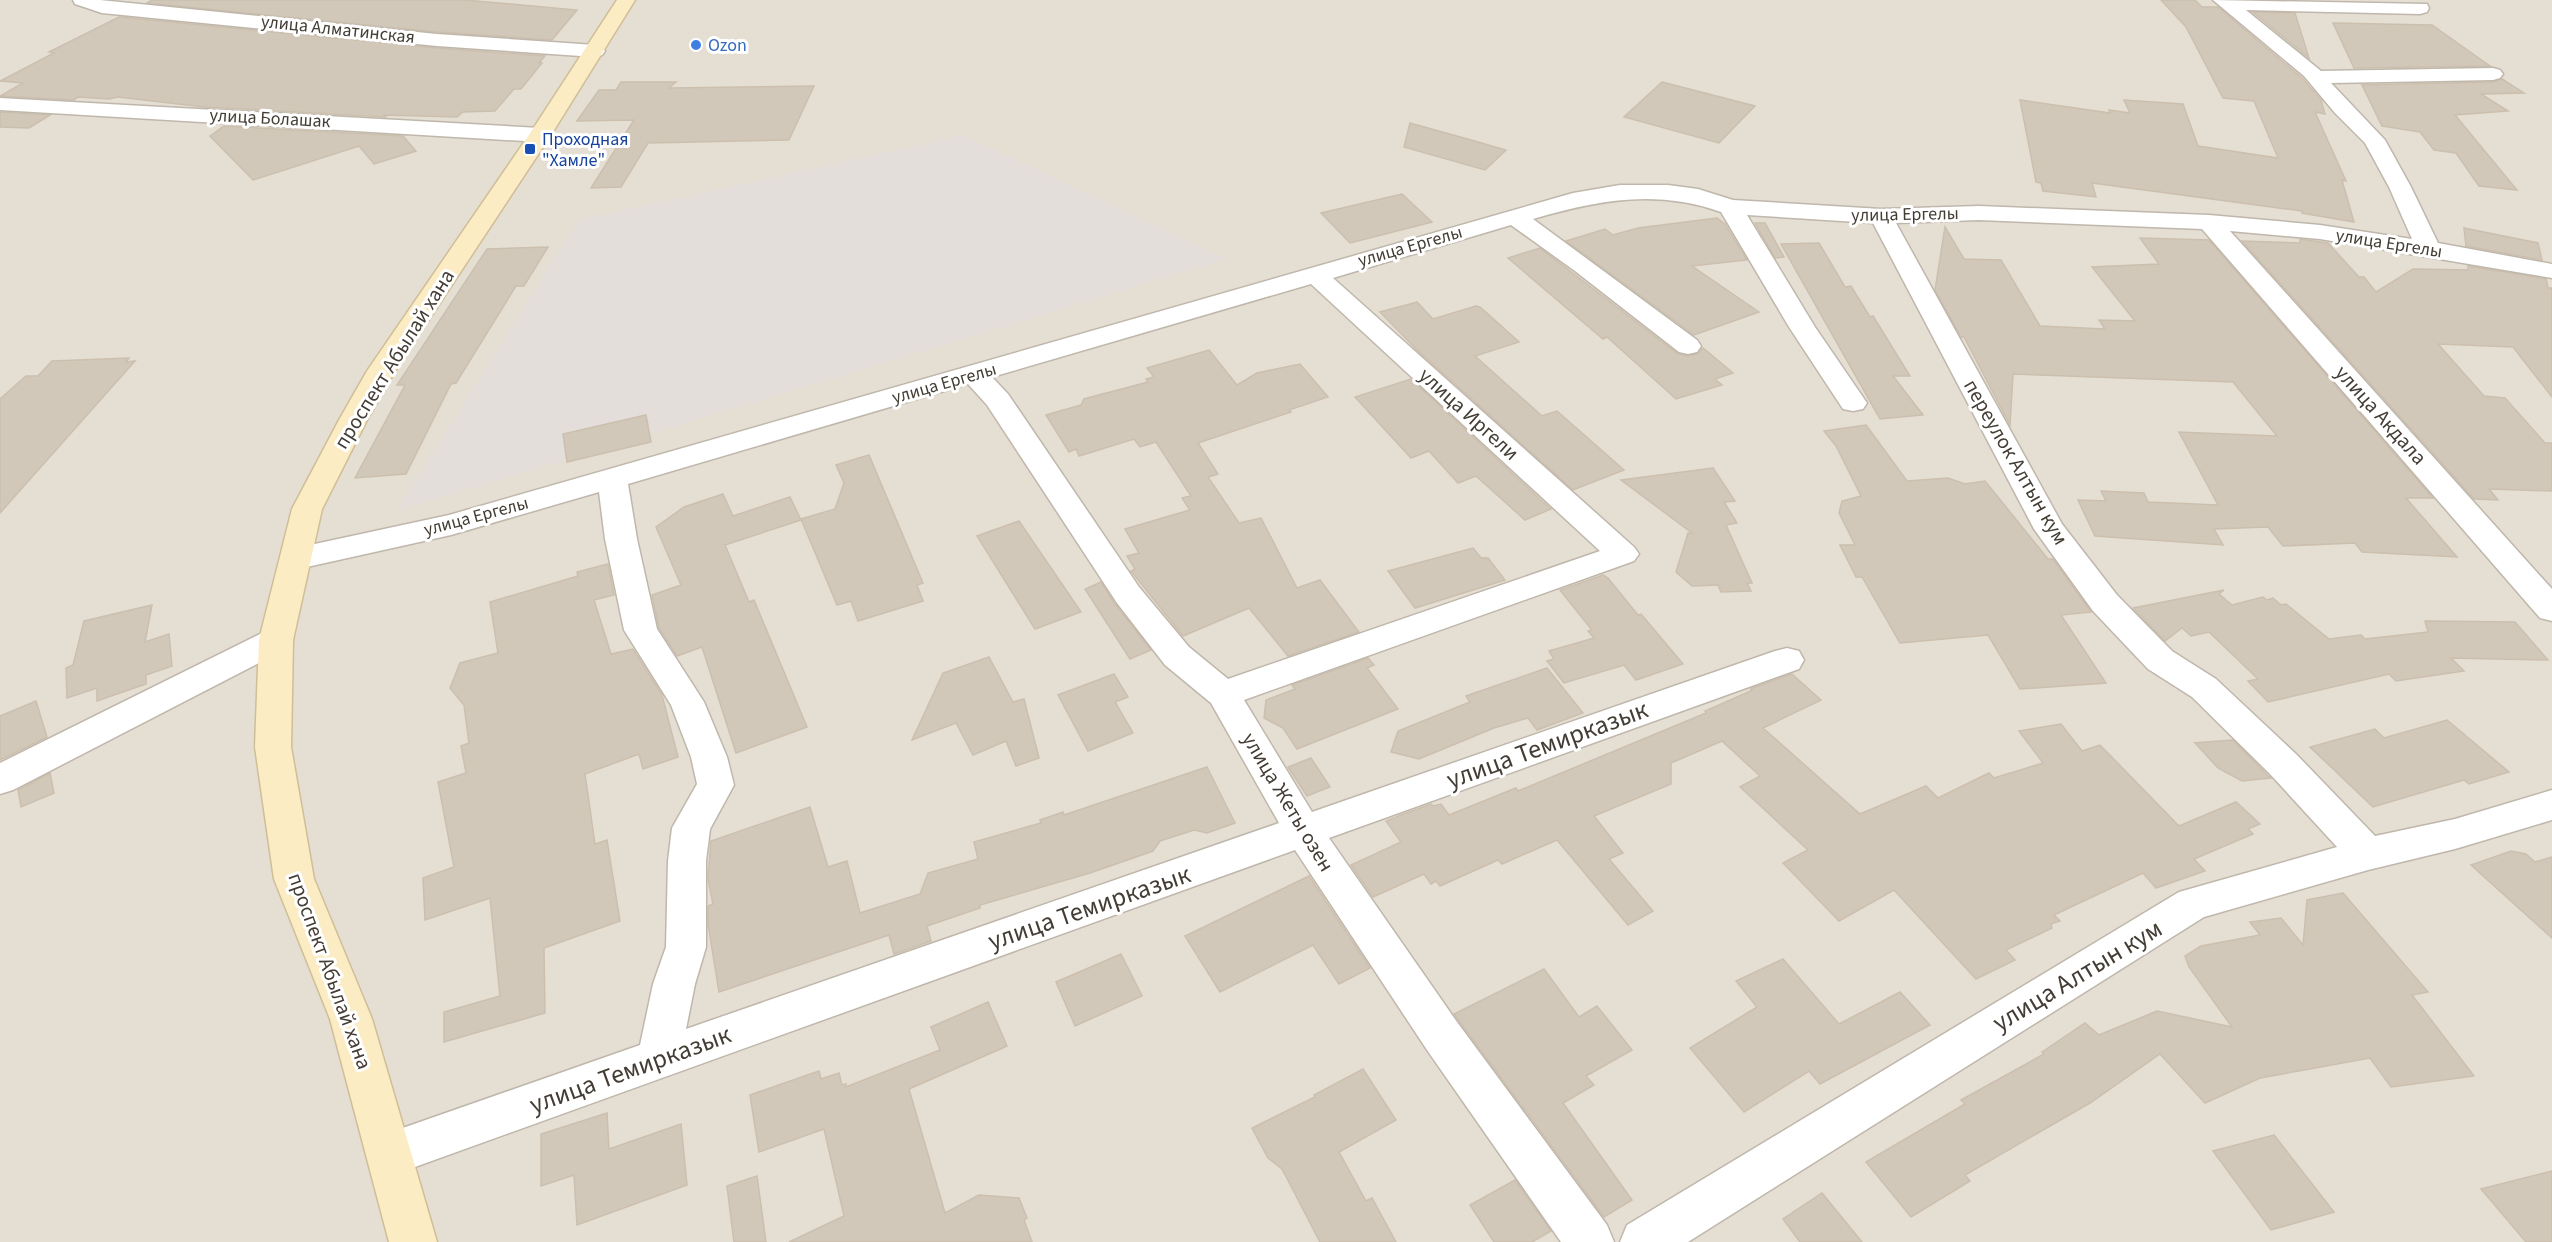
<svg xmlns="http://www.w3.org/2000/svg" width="2552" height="1242" font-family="'Source Sans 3',sans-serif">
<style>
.residential{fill:#e5ded3}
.industrial{fill:#e3ded9}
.building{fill:#d2c8ba;stroke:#ccbfae;stroke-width:1.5}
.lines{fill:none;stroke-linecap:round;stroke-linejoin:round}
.street-casing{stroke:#bfb7ab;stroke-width:3}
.secondary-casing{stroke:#cfbe97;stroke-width:3}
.street{fill:#fff;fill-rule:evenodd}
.secondary{fill:#fbecc4;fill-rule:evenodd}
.shop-dot{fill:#3f7fe0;stroke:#fff;stroke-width:2}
.transit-dot{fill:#1a4fb4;stroke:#fff;stroke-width:2}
.labels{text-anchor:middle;stroke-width:6;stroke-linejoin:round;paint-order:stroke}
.far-street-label{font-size:18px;fill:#433d35;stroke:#fff}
.far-shop-label{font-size:18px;fill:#366cbe;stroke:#fff;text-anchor:start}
.far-transit-label{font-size:18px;fill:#164399;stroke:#fff;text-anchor:start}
.street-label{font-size:21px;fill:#433d35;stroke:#fff}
.near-street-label{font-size:26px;fill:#433d35;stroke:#fff}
</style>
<rect width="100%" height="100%" fill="#f1ede4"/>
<rect class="residential" x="0" y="0" width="2552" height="1242"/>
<path class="industrial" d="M 963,135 L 1227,259 L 396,511 L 579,220 Z"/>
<g class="building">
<path d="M 152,0 L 465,0 L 577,10 L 552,40 L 437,32 L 147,3 Z"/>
<path d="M 2161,0 L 2195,0 L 2202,7 L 2218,7 L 2302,78 L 2321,100 L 2325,114 L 2315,112 L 2346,181 L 2342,180 L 2354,222 L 2302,213 L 2302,211 L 2092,183 L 2096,197 L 2043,191 L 2041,183 L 2036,182 L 2020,100 L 2110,113 L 2109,110 L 2130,113 L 2124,100 L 2183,104 L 2198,146 L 2278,158 L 2254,101 L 2223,98 L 2186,27 Z"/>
<path d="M 2253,12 L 2295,13 L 2309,58 Z"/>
<path d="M 119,17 L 437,48 L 545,56 L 539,63 L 542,63 L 521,89 L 514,89 L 495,111 L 463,112 L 457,117 L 384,115 L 386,117 L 204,107 L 118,97 L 109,99 L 78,97 L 74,100 L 0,96 L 23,83 L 0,81 L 54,53 L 49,52 Z"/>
<path d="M 2333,23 L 2432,25 L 2490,66 L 2354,68 Z"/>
<path d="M 2502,79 L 2524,93 L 2481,94 L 2508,111 L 2455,115 L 2517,190 L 2479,186 L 2456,153 L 2434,150 L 2420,132 L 2382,126 L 2362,85 L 2493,82 Z"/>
<path d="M 621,82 L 676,82 L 669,88 L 814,86 L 789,140 L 648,143 L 621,187 L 591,188 L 634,120 L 577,121 L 599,90 L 616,90 Z"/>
<path d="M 1662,82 L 1755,106 L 1719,143 L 1624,117 Z"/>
<path d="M 0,112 L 50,115 L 29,128 L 0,127 Z"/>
<path d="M 1410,123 L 1471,140 L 1506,150 L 1485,170 L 1404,147 Z"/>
<path d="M 224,126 L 403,136 L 416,151 L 374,164 L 359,146 L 253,180 L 210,136 Z"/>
<path d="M 1402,194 L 1432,222 L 1350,243 L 1321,213 Z"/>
<path d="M 1717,218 L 1725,224 L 1747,260 L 1692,266 L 1759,312 L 1694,335 L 1566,241 L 1605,229 L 1613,235 L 1638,228 Z"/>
<path d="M 1755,223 L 1765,223 L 1784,257 L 1775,258 Z"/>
<path d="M 1945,227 L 1964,259 L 2001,260 L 2040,326 L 2105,329 L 2099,320 L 2135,321 L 2092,267 L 2159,264 L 2140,238 L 2209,240 L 2433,498 L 2406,498 L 2457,557 L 2362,552 L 2355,543 L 2283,546 L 2268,527 L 2214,529 L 2223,545 L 2095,536 L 2078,500 L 2106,501 L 2101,491 L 2144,493 L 2148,502 L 2218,505 L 2179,432 L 2277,436 L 2233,382 L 2013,374 L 2010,425 L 1964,337 L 1961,337 L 1935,290 Z"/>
<path d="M 2464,228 L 2538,243 L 2542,260 L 2466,246 Z"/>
<path d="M 2300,239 L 2328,243 L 2359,277 L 2364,277 L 2376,292 L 2413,269 L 2468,270 L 2468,266 L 2546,279 L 2548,288 L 2552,288 L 2552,397 L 2513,347 L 2438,344 L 2484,396 L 2505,398 L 2545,443 L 2552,443 L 2552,491 L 2489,489 L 2498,500 L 2474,499 L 2242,241 L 2300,243 Z"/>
<path d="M 1819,243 L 1845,287 L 1851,286 L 1870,317 L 1873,316 L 1910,376 L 1893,376 L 1923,415 L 1880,419 L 1781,244 Z"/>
<path d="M 548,247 L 524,286 L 516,286 L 456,383 L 451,384 L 406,474 L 355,478 L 405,385 L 397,385 L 487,249 Z"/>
<path d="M 1540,248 L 1678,354 L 1688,356 L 1697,354 L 1703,348 L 1733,373 L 1715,379 L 1722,385 L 1676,399 L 1607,337 L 1603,339 L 1508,258 Z"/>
<path d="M 1417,302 L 1433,319 L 1476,306 L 1480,307 L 1519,342 L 1475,356 L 1542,416 L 1557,411 L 1624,470 L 1573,490 L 1416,349 L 1380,312 Z"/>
<path d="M 1209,350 L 1237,385 L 1257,373 L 1300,364 L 1328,397 L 1289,410 L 1291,412 L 1198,443 L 1218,474 L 1208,477 L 1239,523 L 1261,518 L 1297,588 L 1320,580 L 1359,632 L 1288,656 L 1249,608 L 1183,636 L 1131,571 L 1135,569 L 1127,556 L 1139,553 L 1125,529 L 1190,510 L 1182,498 L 1191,496 L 1156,442 L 1140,447 L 1134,439 L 1079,456 L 1076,449 L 1069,452 L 1046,415 L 1081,405 L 1084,399 L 1148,382 L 1146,379 L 1154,377 L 1147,368 Z"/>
<path d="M 129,358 L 126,362 L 135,361 L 0,513 L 0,399 L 26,376 L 38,376 L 52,361 Z"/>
<path d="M 1411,379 L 1543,502 L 1551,509 L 1525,520 L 1476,476 L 1458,483 L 1429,451 L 1411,458 L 1355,397 Z"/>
<path d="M 646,415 L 651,442 L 567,462 L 563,434 Z"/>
<path d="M 1866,425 L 1907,481 L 1948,478 L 1965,484 L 1985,481 L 2048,559 L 2053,559 L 2091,612 L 2061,615 L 2106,683 L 2020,689 L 1988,635 L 1900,643 L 1862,577 L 1856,577 L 1840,545 L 1855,545 L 1839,513 L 1842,501 L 1861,496 L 1836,446 L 1824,431 Z"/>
<path d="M 869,455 L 923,583 L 917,585 L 923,601 L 858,621 L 851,601 L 837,605 L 801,519 L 835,509 L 844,483 L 836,465 Z"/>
<path d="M 1713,468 L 1735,501 L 1724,502 L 1737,523 L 1726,525 L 1752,583 L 1747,583 L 1751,591 L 1721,592 L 1718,585 L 1692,586 L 1676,572 L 1688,533 L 1692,533 L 1621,480 Z"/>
<path d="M 723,494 L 733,516 L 790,497 L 801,520 L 725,545 L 749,602 L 754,600 L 807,727 L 736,753 L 702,647 L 677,656 L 659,628 L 652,595 L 681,585 L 656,527 L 684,507 Z"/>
<path d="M 1019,521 L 1081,612 L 1035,629 L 977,536 Z"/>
<path d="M 1473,548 L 1481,558 L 1488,558 L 1505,580 L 1415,608 L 1388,571 Z"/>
<path d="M 608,564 L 614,595 L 594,600 L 611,654 L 633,649 L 662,695 L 678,757 L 643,769 L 639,754 L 585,774 L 595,844 L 607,840 L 620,921 L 544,948 L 545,1013 L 444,1042 L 444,1012 L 500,996 L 490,898 L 425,920 L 423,878 L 454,867 L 438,782 L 466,773 L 461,746 L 469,743 L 464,705 L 450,688 L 460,663 L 498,653 L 490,602 L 578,576 L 577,572 Z"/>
<path d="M 1603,575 L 1608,578 L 1638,615 L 1641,614 L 1683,664 L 1636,680 L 1624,665 L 1564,683 L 1547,661 L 1554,659 L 1549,651 L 1594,638 L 1588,631 L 1592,630 L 1560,590 Z"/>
<path d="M 1101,582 L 1115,604 L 1151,650 L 1130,659 L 1085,589 Z"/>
<path d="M 2224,590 L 2219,594 L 2232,605 L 2263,597 L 2267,600 L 2273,598 L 2281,605 L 2286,604 L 2329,639 L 2361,635 L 2365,639 L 2428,632 L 2425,621 L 2515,622 L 2548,660 L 2451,658 L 2464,671 L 2396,681 L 2389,674 L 2268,702 L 2248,681 L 2258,679 L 2209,632 L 2191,636 L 2182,628 L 2165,641 L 2133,608 Z"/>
<path d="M 152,605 L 145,642 L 169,634 L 172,666 L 146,675 L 146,684 L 97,701 L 97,688 L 67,698 L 66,668 L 73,665 L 84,621 Z"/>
<path d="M 989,657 L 1013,702 L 1024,699 L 1039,758 L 1016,766 L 1006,741 L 973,755 L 956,723 L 912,740 L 943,673 Z"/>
<path d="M 1368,658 L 1374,665 L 1367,668 L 1398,709 L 1297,749 L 1283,728 L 1264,718 L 1266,700 L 1295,689 L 1292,685 Z"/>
<path d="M 1547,668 L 1583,713 L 1537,730 L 1528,718 L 1494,728 L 1419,759 L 1391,752 L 1398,731 L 1470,702 L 1466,696 Z"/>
<path d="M 1114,674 L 1128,697 L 1115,702 L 1133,733 L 1088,751 L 1058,695 Z"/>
<path d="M 1792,674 L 1821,700 L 1763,728 L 1860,814 L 1926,786 L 1938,798 L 1989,773 L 1994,778 L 2043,763 L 2019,731 L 2061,724 L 2082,751 L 2100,745 L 2179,826 L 2236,802 L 2260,824 L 2248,829 L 2253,834 L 2194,859 L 2205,871 L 2156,888 L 2143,873 L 2054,915 L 2060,921 L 2051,924 L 2052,928 L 2006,950 L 2015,960 L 1976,979 L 1894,890 L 1839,921 L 1783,863 L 1808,850 L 1740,787 L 1760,776 L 1722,741 L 1671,763 L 1671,784 L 1594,816 L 1623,853 L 1609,859 L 1653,911 L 1628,925 L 1557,840 L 1502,864 L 1498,860 L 1440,886 L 1436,881 L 1431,884 L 1424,874 L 1373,897 L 1351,865 L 1401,842 L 1386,821 L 1401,815 L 1431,804 L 1433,806 L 1441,804 L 1449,815 L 1516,788 L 1518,791 L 1706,713 L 1705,711 L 1753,690 L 1751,689 L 1753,688 Z"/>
<path d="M 36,701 L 47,737 L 0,760 L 0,716 Z"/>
<path d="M 2447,720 L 2509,772 L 2469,784 L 2464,780 L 2373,807 L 2310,747 L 2375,729 L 2384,738 Z"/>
<path d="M 2233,740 L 2268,776 L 2271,778 L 2242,781 L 2218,768 L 2195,743 Z"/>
<path d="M 1311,758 L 1330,787 L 1307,796 L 1288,767 Z"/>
<path d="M 1207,767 L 1235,823 L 1207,833 L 1194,830 L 1160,841 L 1153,851 L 1090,873 L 980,905 L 980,908 L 927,926 L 931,941 L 894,954 L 889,935 L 719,992 L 708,924 L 708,906 L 713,904 L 708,879 L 711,841 L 810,807 L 828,867 L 847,861 L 860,913 L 920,894 L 928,873 L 978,859 L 974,842 L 1041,823 L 1040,820 L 1063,812 L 1064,815 Z"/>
<path d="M 50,773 L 54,793 L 21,807 L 18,790 Z"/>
<path d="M 2511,851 L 2526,854 L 2535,862 L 2552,857 L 2552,938 L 2471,865 Z"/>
<path d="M 1309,876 L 1370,968 L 1339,984 L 1313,945 L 1220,992 L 1185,936 Z"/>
<path d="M 2343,893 L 2428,992 L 2412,995 L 2474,1076 L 2391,1087 L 2370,1058 L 2260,1078 L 2205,1103 L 2160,1054 L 2090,1103 L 1965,1175 L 1970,1181 L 1911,1217 L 1866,1162 L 1965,1104 L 1961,1100 L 2044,1054 L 2042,1052 L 2085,1023 L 2099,1035 L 2157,1011 L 2232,1027 L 2189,967 L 2185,956 L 2201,946 L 2260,935 L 2250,922 L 2281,918 L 2303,945 L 2307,900 Z"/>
<path d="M 1121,954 L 1142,996 L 1075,1026 L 1056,982 Z"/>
<path d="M 1783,959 L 1839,1024 L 1900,992 L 1930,1025 L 1820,1084 L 1809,1071 L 1744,1112 L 1690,1048 L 1757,1007 L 1736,981 Z"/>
<path d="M 1544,969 L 1579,1017 L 1597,1006 L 1632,1050 L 1586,1076 L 1594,1085 L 1563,1103 L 1632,1200 L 1604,1217 L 1454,1014 Z"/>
<path d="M 988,1002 L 1007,1046 L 909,1089 L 945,1213 L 979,1195 L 1019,1198 L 1027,1218 L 1024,1220 L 1032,1242 L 789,1242 L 844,1216 L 824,1129 L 759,1152 L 750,1095 L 819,1071 L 821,1079 L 839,1073 L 842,1085 L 846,1084 L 846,1087 L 940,1050 L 931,1027 Z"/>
<path d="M 1363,1069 L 1396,1120 L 1339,1152 L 1366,1201 L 1372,1198 L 1396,1242 L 1320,1242 L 1282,1169 L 1268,1158 L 1252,1128 L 1315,1097 L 1314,1095 Z"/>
<path d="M 607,1113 L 609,1149 L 681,1124 L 687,1185 L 577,1225 L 574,1175 L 541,1186 L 541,1134 Z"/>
<path d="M 2274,1135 L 2334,1212 L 2271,1230 L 2213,1151 Z"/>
<path d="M 2552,1171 L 2552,1242 L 2526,1242 L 2481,1189 Z"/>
<path d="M 757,1176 L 766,1242 L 734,1242 L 727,1186 Z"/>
<path d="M 1515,1180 L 1551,1231 L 1532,1242 L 1494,1242 L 1470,1205 Z"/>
<path d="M 1822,1193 L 1862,1242 L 1800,1242 L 1783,1219 Z"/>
</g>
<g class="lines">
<defs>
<g id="street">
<path d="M 73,0 L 100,0 L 437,34 L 595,45 L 602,47 L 605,51 L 602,55 L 595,57 L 437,46 L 102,13 L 75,4 Z"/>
<path d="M 2213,0 L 2427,4 L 2429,8 L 2427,12 L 2420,14 L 2246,10 L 2321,71 L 2493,68 L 2500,70 L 2503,74 L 2500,78 L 2493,80 L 2331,83 L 2385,140 L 2411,187 L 2438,243 L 2552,264 L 2552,278 L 2320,239 L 2230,231 L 2552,589 L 2552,621 L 2540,618 L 2202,229 L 1979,220 L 1896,223 L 2062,524 L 2117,595 L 2172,651 L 2216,679 L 2296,754 L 2375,836 L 2455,819 L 2552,790 L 2552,820 L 2455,849 L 2368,870 L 2204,917 L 1688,1242 L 1620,1242 L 1627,1225 L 2179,892 L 2337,847 L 2270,774 L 2192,697 L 2148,669 L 2093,611 L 2034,529 L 1873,223 L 1747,215 L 1815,327 L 1867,403 L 1863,409 L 1853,411 L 1843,409 L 1839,403 L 1789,327 L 1721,212 C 1655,189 1599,200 1533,219 L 1697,340 L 1701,346 L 1697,352 L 1688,354 L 1679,352 L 1575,271 L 1511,225 L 1333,278 L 1634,547 L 1639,554 L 1634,561 L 1244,700 L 1312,812 L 1775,651 L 1787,648 L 1799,651 L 1804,660 L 1799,669 L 1329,838 L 1457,1022 L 1607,1225 L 1614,1242 L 1561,1242 L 1427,1050 L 1295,850 L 390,1176 L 374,1170 L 367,1154 L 374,1138 L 640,1045 L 653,984 L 666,947 L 668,861 L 672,828 L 697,784 L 691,757 L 671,705 L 624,630 L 605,539 L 599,492 L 451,535 L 298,569 L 287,566 L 282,558 L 287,550 L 449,515 L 1573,193 L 1620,185 L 1668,185 L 1698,189 L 1733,200 L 1881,209 L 1979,206 L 2209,215 L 2320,225 L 2412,239 L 2389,187 L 2365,143 L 2335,113 L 2304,76 ZM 1311,284 L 1600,551 L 1228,679 L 1189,647 L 1139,587 L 1008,394 L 992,377 ZM 968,384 L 987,405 L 1117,603 L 1165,665 L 1211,703 L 1279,823 L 686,1029 L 695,984 L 706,947 L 706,861 L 710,829 L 734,785 L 727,757 L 704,702 L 657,629 L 637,539 L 628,484 Z"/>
<path d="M 0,98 L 540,128 L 548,130 L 551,135 L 548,140 L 540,142 L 0,110 Z"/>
<path d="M 276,628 L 288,632 L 293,640 L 288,648 L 13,790 L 0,794 L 0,763 L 264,632 Z"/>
</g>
<path id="secondary" d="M 617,0 L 635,0 L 551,135 L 395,371 L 367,420 L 322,509 L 293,640 L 291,747 L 314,879 L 372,1019 L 437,1242 L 389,1242 L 330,1019 L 274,879 L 255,747 L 259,640 L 292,509 L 339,420 L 367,371 L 529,135 Z"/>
</defs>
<use href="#street" class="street-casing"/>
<use href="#secondary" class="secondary-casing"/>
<use href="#street" class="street"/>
<use href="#secondary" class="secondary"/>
</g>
<circle class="shop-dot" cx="696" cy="45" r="6"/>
<rect class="transit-dot" x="524" y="143" width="12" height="12" rx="3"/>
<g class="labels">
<g class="far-street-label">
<text transform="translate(338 29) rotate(6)" y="6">улица Алматинская</text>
<text transform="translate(270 118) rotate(3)" y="6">улица Болашак</text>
<text transform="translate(1905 214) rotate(-1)" y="6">улица Ергелы</text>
<text transform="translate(2389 243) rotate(9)" y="6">улица Ергелы</text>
<text transform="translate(1410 246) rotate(-16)" y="6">улица Ергелы</text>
<text transform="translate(944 383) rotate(-16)" y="6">улица Ергелы</text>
<text transform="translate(476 516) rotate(-15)" y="6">улица Ергелы</text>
</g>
<g class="far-shop-label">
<text x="708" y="51">Ozon</text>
</g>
<g class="far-transit-label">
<text x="542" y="145">Проходная<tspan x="542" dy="21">"Хамле"</tspan></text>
</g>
<g class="street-label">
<text transform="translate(394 359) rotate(-58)" y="7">проспект Абылай хана</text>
<text transform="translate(1469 414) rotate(42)" y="7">улица Иргели</text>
<text transform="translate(2381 415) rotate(48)" y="7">улица Акдала</text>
<text transform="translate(2016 462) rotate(60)" y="7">переулок Алтын кум</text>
<text transform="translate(1288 802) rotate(59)" y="7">улица Жеты озен</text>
<text transform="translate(330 971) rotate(70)" y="7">проспект Абылай хана</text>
</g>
<g class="near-street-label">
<text transform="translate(1547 744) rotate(-20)" y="9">улица Темирказык</text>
<text transform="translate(1089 907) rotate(-19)" y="9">улица Темирказык</text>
<text transform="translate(2077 975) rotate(-31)" y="9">улица Алтын кум</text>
<text transform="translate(630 1069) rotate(-20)" y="9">улица Темирказык</text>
</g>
</g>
</svg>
